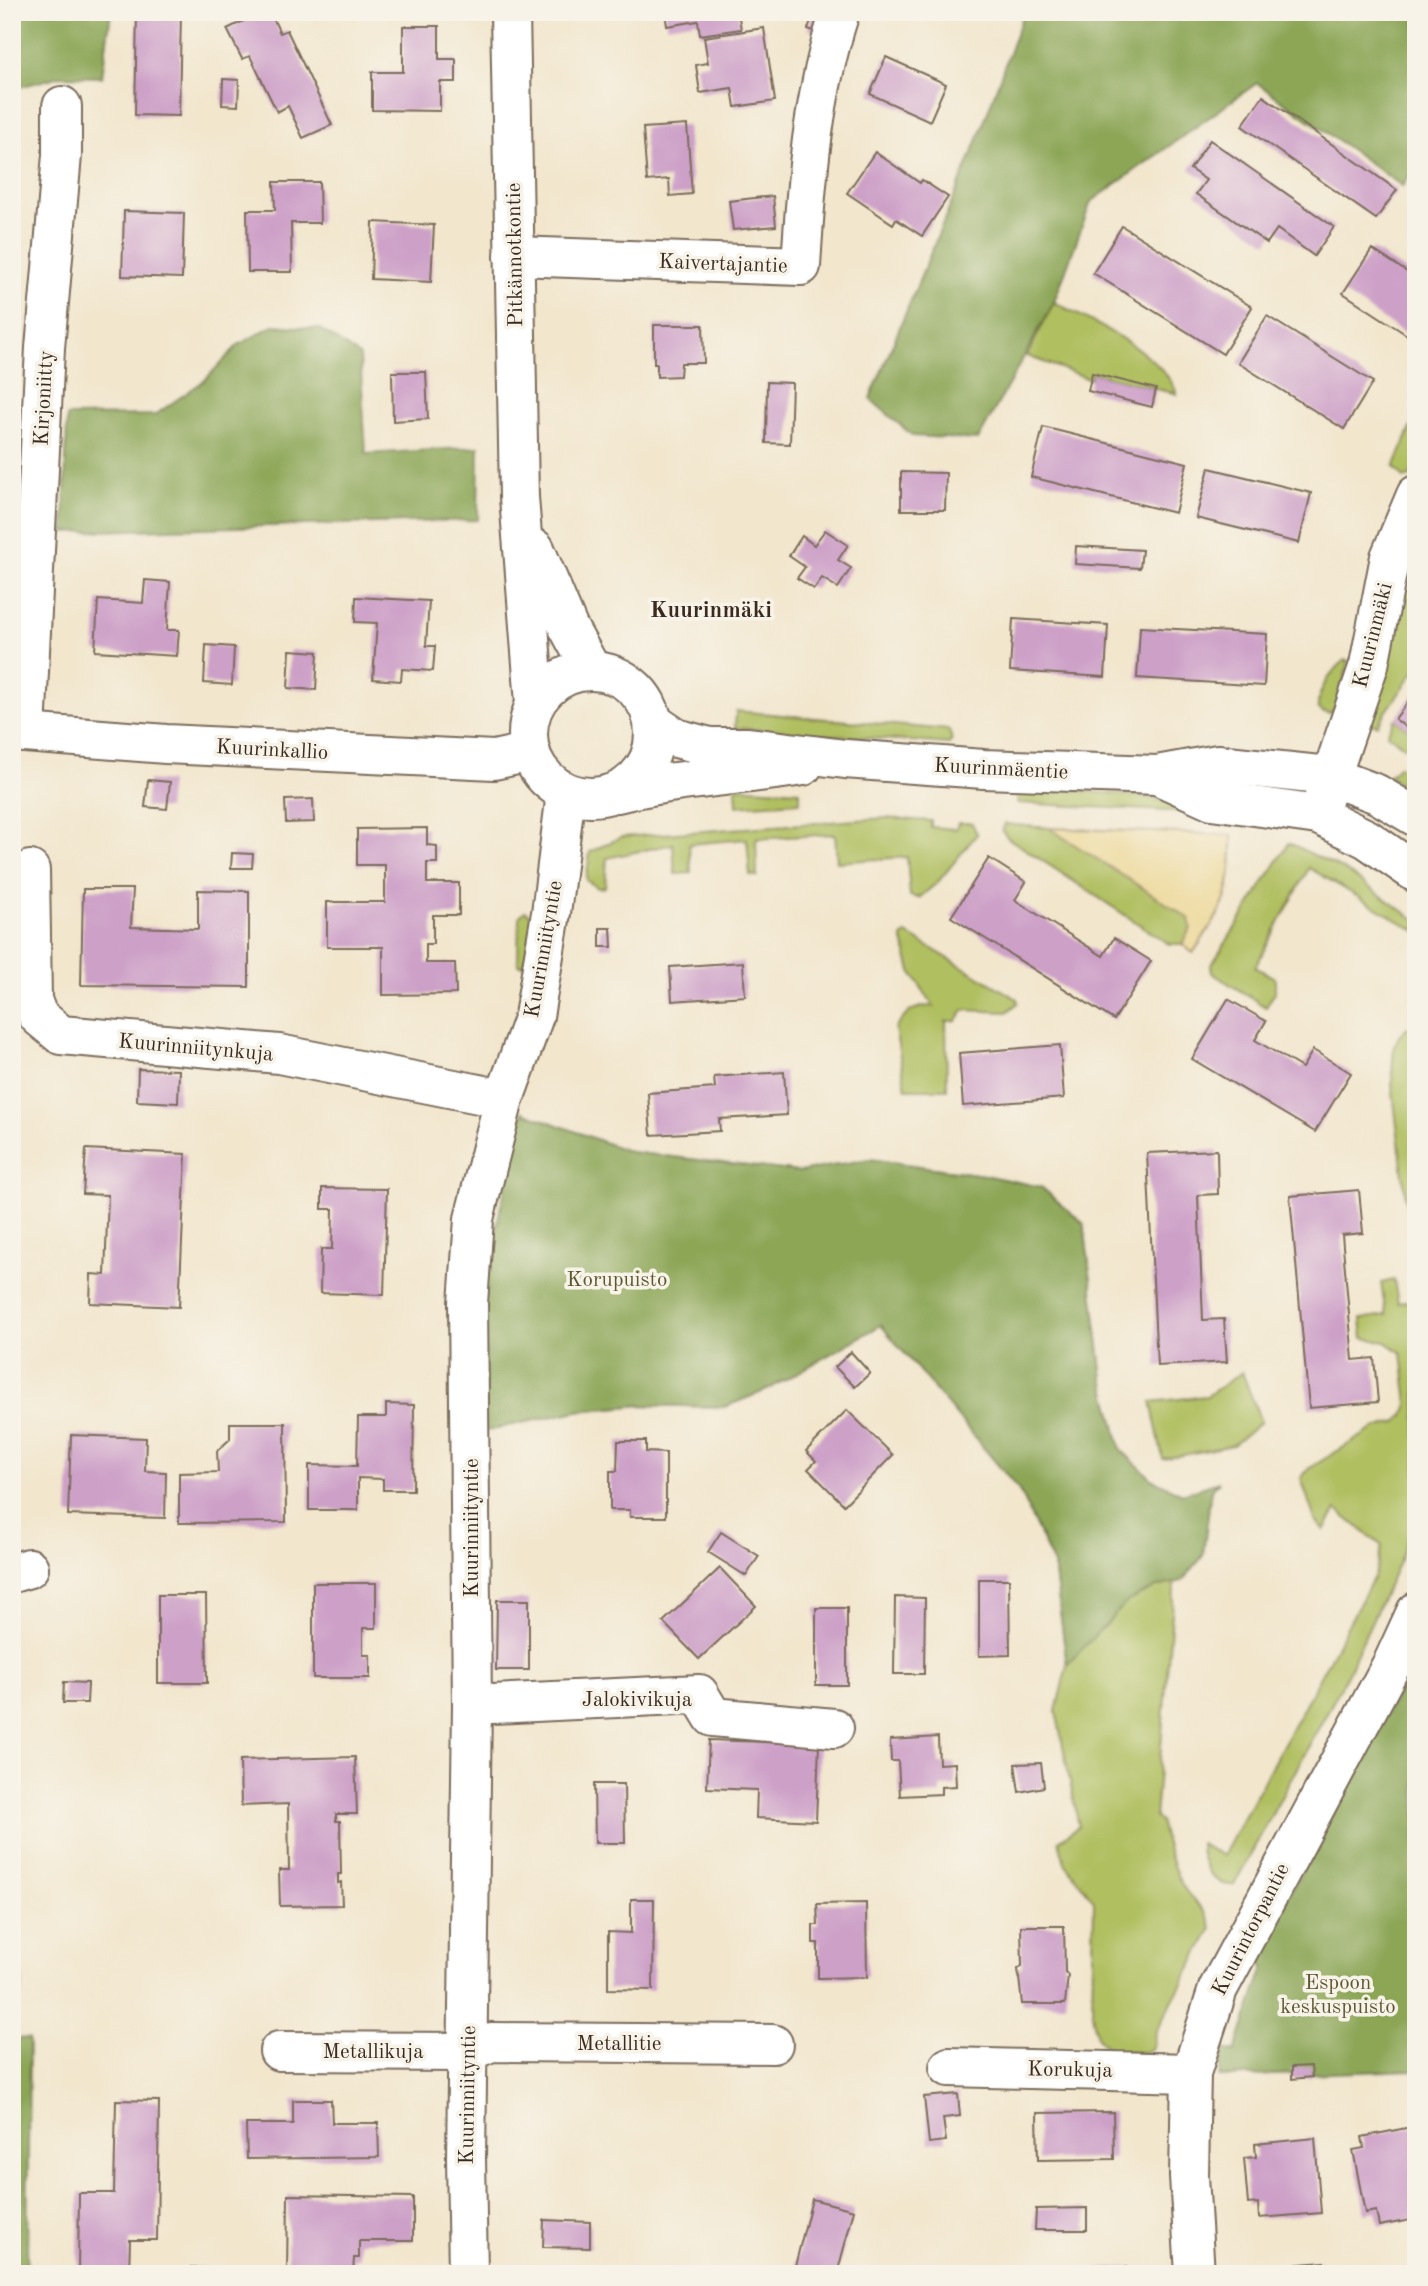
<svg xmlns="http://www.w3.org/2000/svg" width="1428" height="2286" font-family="'Old Standard TT',serif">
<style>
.green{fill:#b0bf61;stroke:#767440;stroke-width:2}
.forest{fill:#8ca657;stroke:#64683a;stroke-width:2}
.sand{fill:#eeda9e;stroke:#94825e;stroke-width:2}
.building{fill:#cda0c8}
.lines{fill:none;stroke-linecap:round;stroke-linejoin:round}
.minor-casing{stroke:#7b6c5b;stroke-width:42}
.minor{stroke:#fff;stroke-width:38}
.labels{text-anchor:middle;stroke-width:7;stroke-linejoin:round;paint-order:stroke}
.street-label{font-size:21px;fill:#3b2a1e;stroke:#f7f3e8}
.park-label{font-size:21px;fill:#5e5732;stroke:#f7f3e8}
.neighbourhood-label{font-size:23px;font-weight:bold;fill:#3b2a1e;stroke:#f7f3e8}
</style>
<rect width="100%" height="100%" fill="#f7f3e8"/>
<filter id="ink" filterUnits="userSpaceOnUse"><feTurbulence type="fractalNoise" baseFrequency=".0143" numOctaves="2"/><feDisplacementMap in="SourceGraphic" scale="14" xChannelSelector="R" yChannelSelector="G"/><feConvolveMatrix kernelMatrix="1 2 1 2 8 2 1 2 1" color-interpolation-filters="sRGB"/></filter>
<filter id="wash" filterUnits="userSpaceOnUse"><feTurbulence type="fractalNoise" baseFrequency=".00686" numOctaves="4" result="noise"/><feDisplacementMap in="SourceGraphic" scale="28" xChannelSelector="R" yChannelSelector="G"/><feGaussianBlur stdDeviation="1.57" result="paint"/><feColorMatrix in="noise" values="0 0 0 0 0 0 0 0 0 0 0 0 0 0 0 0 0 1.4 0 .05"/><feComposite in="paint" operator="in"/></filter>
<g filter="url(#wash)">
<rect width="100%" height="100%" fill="#f2e6cd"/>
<g class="green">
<path d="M 1054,302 C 1092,323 1162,351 1177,394 L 1092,373 L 1090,379 L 1027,356 Z"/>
<path d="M 1416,417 L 1416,467 L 1409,477 L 1404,478 L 1394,467 Z"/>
<path d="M 1416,589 L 1416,669 L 1377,725 L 1365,721 L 1393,602 L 1404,590 Z"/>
<path d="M 1345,660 L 1349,661 L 1337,705 L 1330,713 L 1323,712 L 1318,708 C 1317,689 1332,672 1345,660 Z"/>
<path d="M 736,711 L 949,730 L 952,740 L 949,744 L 735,728 Z"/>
<path d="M 1395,719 L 1416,735 L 1416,755 L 1387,734 Z"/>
<path d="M 1399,766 L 1416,779 L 1416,795 L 1389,776 Z"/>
<path d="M 736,787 L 800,791 L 800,802 L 737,806 Z"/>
<path d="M 1047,788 L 1141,796 L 1184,805 L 1185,812 L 1017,803 L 1018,795 Z"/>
<path d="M 885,818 L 931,821 L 931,827 L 956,829 L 958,823 L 972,823 L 977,834 L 938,882 L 919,898 L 910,896 L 907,857 L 837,862 L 835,834 L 756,839 L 757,876 L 750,875 L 747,839 L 689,844 L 691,873 L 675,874 L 673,844 L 607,858 L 605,887 L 598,888 L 586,880 L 590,852 L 621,837 Z"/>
<path d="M 1005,824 L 1049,828 L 1189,918 L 1192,928 L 1182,944 L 1169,944 L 1008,838 L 1002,831 Z"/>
<path d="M 1289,843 L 1343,869 L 1416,920 L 1416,931 L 1309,868 L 1255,967 L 1275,978 L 1275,992 L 1266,1007 L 1212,973 L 1211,966 Z"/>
<path d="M 525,911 L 534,917 L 524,966 L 519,964 L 518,960 L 519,917 Z"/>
<path d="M 907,934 L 1017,999 L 1018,1003 L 1007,1012 L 964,1010 L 956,1021 L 946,1021 L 947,1089 L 906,1089 L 895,1029 C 907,1012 913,1006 933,1006 L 911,971 L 902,937 Z"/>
<path d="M 1408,1027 L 1413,1028 L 1416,1068 L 1416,1283 L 1392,1084 C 1393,1065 1390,1038 1408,1027 Z"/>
<path d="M 523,1112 L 630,1152 L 800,1172 L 869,1159 L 984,1175 L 1041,1187 L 1084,1224 L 1103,1379 L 1121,1450 L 1152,1479 L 1182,1494 L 1155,1818 L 1160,1821 C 1166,1845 1172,1870 1186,1891 C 1196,1904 1208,1911 1212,1928 L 1155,2033 L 1153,2047 L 1144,2053 L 1112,2051 L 1097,2038 L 1092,2013 L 1094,1901 L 1065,1863 L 1059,1841 L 1079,1826 L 1056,1711 L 1067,1665 L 1054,1565 L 1019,1490 L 881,1325 L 767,1390 L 724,1407 L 641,1405 L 577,1411 L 485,1431 Z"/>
<path d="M 1394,1280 L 1398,1303 L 1416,1300 L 1416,1514 L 1400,1560 L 1345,1679 L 1234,1885 C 1213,1888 1200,1862 1200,1844 L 1223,1856 L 1375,1575 L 1382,1546 L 1336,1510 L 1324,1530 L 1315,1520 L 1301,1478 L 1305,1471 L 1375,1428 L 1397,1422 L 1404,1415 L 1408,1404 L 1402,1353 L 1386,1342 L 1363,1338 L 1361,1319 L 1386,1315 L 1381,1283 Z"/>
<path d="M 1242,1372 L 1261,1422 L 1233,1445 L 1163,1459 L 1151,1402 L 1207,1396 Z"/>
<path d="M 12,1959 C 24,1975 26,1993 12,2009 Z"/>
</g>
<g class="forest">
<path d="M 12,12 L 111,12 L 102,77 L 61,76 L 12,89 Z"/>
<path d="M 1024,12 L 1416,12 L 1416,166 L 1402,186 L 1257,83 L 1091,202 L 1054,302 L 978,440 L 913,436 L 870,399 L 976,144 Z"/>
<path d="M 274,325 L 320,329 L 360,356 L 366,454 L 479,447 L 478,520 L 64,532 L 67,416 L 155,415 L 205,380 L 238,345 Z"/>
<path d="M 523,1112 L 630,1152 L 800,1172 L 869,1159 L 984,1175 L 1041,1187 L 1084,1224 L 1103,1379 L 1121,1450 L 1152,1479 L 1182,1494 L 1219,1482 L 1211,1490 L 1203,1556 L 1182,1581 L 1157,1587 L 1128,1601 L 1067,1665 L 1054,1565 L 1019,1490 L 881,1325 L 767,1390 L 724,1407 L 641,1405 L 577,1411 L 485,1431 L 484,1279 Z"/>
<path d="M 1416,1658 L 1416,2070 L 1219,2077 L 1224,2049 L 1235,2052 L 1264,1967 L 1256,1957 Z"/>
<path d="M 12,2038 L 29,2039 L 27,2274 L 12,2274 Z"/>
</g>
<path class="sand" d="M 1049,828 L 1232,835 C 1232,896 1227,903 1193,953 L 1182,944 L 1191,928 L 1189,918 Z"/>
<g id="blocks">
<g class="building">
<path d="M 137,12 L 181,12 L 179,116 L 135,115 Z"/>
<path d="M 262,12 L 270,12 L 280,33 L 287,30 L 332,125 L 303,138 L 288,106 L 277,112 L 250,56 L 242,59 L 227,29 Z"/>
<path d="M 665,12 L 738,12 L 741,29 L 700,35 L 698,21 L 667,26 Z"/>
<path d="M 913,12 L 934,12 L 930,20 Z"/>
<path d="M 813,15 L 822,18 L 817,32 L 808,29 Z"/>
<path d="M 403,26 L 439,26 L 439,59 L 456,59 L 456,82 L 440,82 L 440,111 L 372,110 L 372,72 L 403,72 Z"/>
<path d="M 764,28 L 775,101 L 735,107 L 732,88 L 700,93 L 696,65 L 708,63 L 704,37 Z"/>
<path d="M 886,57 L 946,84 L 930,121 L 870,94 Z"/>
<path d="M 223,79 L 239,80 L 238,106 L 222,105 Z"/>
<path d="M 1263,96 L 1397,190 L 1376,219 L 1242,126 Z"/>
<path d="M 687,125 L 692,194 L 670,196 L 669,179 L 647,181 L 643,128 Z"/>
<path d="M 1210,140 L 1334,227 L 1314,256 L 1277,229 L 1267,243 L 1196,194 L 1206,180 L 1190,169 Z"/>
<path d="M 875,152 L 920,183 L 922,180 L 948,197 L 922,236 L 896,219 L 893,224 L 847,193 Z"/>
<path d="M 274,182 L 319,182 L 320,223 L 291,223 L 292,272 L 248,272 L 247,210 L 275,210 Z"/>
<path d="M 773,196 L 776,226 L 733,230 L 729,201 Z"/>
<path d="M 124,211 L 184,213 L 182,278 L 122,276 Z"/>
<path d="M 373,222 L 434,225 L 431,282 L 371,279 Z"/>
<path d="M 1122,226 L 1252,307 L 1223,354 L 1093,273 Z"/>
<path d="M 1372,249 L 1416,278 L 1416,329 L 1410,337 L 1343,293 Z"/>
<path d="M 1267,316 L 1373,382 L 1344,429 L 1238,363 Z"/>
<path d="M 654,325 L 703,325 L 704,363 L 681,363 L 680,376 L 657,377 L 657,364 L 654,364 Z"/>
<path d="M 392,372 L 426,372 L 428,419 L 393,421 Z"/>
<path d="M 1092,373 L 1156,389 L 1152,407 L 1088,391 Z"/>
<path d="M 767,382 L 792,383 L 790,444 L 766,443 Z"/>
<path d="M 1043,427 L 1187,463 L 1175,513 L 1031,477 Z"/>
<path d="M 1209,468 L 1311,493 L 1299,543 L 1196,518 Z"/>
<path d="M 901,472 L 946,473 L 945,510 L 901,510 Z"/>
<path d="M 825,530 L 848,545 L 838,560 L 851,568 L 838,588 L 822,578 L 814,589 L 797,578 L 805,567 L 789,556 L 802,536 L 814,545 Z"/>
<path d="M 1076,546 L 1142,550 L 1140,568 L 1075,564 Z"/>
<path d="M 145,580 L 170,582 L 167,630 L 179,630 L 177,656 L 95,651 L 98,600 L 143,603 Z"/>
<path d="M 356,597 L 429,601 L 426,646 L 435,646 L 433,671 L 402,669 L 401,681 L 373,679 L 377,623 L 355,622 Z"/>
<path d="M 1013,619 L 1108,625 L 1105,677 L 1010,671 Z"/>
<path d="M 1140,627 L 1267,634 L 1264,686 L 1137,678 Z"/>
<path d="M 206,645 L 234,647 L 232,685 L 204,683 Z"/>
<path d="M 290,650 L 318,652 L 316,690 L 288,688 Z"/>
<path d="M 1416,691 L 1416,735 L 1395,719 Z"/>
<path d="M 148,780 L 170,782 L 167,809 L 145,807 Z"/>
<path d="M 313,799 L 314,822 L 286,823 L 285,800 Z"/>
<path d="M 427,828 L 427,845 L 437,846 L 437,863 L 427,863 L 427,883 L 459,883 L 459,915 L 433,915 L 433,944 L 426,944 L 426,963 L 455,963 L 456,994 L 383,995 L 383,947 L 327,947 L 327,902 L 385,902 L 385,865 L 357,865 L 357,829 Z"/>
<path d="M 232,853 L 253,854 L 252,868 L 231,868 Z"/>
<path d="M 989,858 L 1026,882 L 1015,900 L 1103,956 L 1114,938 L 1151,961 L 1114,1020 L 951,917 Z"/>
<path d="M 83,889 L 133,889 L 131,927 L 198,929 L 198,890 L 249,891 L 249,987 L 81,985 Z"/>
<path d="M 600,928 L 611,928 L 612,947 L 600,947 Z"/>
<path d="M 743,962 L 745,996 L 672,1001 L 670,967 Z"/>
<path d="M 1228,999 L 1266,1021 L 1255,1040 L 1302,1068 L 1313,1050 L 1351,1073 L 1315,1132 L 1192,1059 Z"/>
<path d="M 1060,1045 L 1064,1098 L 963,1106 L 959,1053 Z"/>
<path d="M 138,1069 L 179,1070 L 178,1103 L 137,1101 Z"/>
<path d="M 784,1072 L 787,1115 L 719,1119 L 720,1131 L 651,1135 L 648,1093 L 715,1088 L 714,1077 Z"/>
<path d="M 86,1149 L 186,1154 L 179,1307 L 90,1303 L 91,1274 L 105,1275 L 108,1195 L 83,1194 Z"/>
<path d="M 1217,1150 L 1218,1194 L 1198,1195 L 1199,1221 L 1203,1320 L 1224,1319 L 1227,1362 L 1157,1366 L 1147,1153 Z"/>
<path d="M 322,1188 L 387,1189 L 384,1295 L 320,1293 L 321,1249 L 332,1249 L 333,1209 L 322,1209 Z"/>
<path d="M 1359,1190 L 1363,1233 L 1342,1235 L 1353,1360 L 1374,1358 L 1378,1402 L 1309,1408 L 1290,1196 Z"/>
<path d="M 851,1352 L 870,1373 L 855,1387 L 835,1367 Z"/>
<path d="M 386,1404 L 414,1405 L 413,1490 L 383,1490 L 383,1479 L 358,1478 L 358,1510 L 309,1510 L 309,1465 L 357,1466 L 358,1417 L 386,1417 Z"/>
<path d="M 847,1410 L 893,1455 L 844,1505 L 808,1469 L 816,1461 L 806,1451 Z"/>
<path d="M 230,1423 L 285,1423 L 286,1522 L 179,1523 L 179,1473 L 218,1472 L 217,1451 L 230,1439 Z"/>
<path d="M 71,1435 L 146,1438 L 145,1471 L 166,1472 L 165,1518 L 68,1515 Z"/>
<path d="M 618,1441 L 646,1441 L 646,1452 L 666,1453 L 666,1517 L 630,1517 L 630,1510 L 610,1510 L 610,1471 L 617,1471 Z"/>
<path d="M 721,1532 L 759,1556 L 746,1576 L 708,1552 Z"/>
<path d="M 720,1568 L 756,1606 L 699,1659 L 663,1622 Z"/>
<path d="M 979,1579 L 1009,1579 L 1010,1655 L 979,1656 Z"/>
<path d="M 313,1583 L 376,1583 L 376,1628 L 363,1628 L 363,1655 L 370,1655 L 370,1678 L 313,1678 Z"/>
<path d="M 158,1595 L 206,1595 L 207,1683 L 158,1683 Z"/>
<path d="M 895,1597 L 925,1598 L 924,1674 L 894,1674 Z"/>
<path d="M 497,1600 L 529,1600 L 529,1670 L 496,1670 Z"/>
<rect x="816" y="1608" width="31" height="77"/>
<path d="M 64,1682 L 88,1683 L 87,1703 L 63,1703 Z"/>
<path d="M 938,1737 L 939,1764 L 955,1763 L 956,1786 L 941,1787 L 941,1794 L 900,1796 L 898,1761 L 891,1761 L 890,1740 Z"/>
<path d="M 709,1740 L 819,1744 L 816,1821 L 756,1818 L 757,1790 L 707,1788 Z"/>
<path d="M 355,1757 L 357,1814 L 336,1814 L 336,1821 L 340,1821 L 341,1874 L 338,1874 L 338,1883 L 341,1882 L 342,1905 L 280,1906 L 279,1870 L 289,1870 L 288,1804 L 241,1806 L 240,1760 Z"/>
<path d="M 1041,1763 L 1044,1787 L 1019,1792 L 1015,1764 Z"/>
<path d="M 594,1784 L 624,1784 L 625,1843 L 595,1843 Z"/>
<path d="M 631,1899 L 654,1899 L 653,1990 L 608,1989 L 608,1932 L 631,1933 Z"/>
<path d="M 866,1903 L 867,1977 L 818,1978 L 818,1943 L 813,1943 L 813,1925 L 818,1925 L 817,1904 Z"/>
<path d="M 1021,1926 L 1064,1926 L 1065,1972 L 1068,1975 L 1065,2004 L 1022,2004 L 1018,1969 L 1022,1966 Z"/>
<path d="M 1311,2066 L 1312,2077 L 1292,2079 L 1292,2067 Z"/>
<path d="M 958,2094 L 960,2116 L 943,2118 L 946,2141 L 929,2143 L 924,2097 Z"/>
<path d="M 116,2100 L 159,2101 L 157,2240 L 130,2240 L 129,2274 L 78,2274 L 79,2193 L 114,2193 Z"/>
<path d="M 293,2100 L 331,2100 L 332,2123 L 378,2123 L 379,2157 L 247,2159 L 246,2124 L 293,2124 Z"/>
<path d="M 1113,2112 L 1114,2159 L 1038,2160 L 1037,2113 Z"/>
<path d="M 1416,2126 L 1416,2219 L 1379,2226 L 1376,2211 L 1365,2213 L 1353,2150 L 1364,2148 L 1362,2137 Z"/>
<path d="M 1315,2138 L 1321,2213 L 1259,2218 L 1258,2203 L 1248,2204 L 1244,2158 L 1256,2157 L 1255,2144 Z"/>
<path d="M 288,2195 L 413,2197 L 413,2241 L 359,2241 L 359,2258 L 354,2258 L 353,2274 L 287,2274 Z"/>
<path d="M 812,2199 L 854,2210 L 837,2274 L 793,2274 Z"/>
<path d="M 1087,2208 L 1087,2230 L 1035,2230 L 1036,2209 Z"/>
<path d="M 544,2220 L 590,2222 L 590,2248 L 543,2247 Z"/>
<path d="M 1324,2262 L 1325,2274 L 1264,2274 L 1264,2267 Z"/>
<path d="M 1127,2267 L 1128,2274 L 1096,2274 L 1096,2269 Z"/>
<rect x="186" y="2268" width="23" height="6"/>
</g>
</g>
</g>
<g filter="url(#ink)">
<use href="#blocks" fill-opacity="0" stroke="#7b6c5b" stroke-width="2"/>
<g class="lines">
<defs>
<g id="minor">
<path d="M 510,12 L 519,497 L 535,703"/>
<path d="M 514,256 L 801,266 C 806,180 813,95 840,12"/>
<path d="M 535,549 L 568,627 L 592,671"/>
<circle cx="591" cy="734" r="63"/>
<path d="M 654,723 L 676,738 L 710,747 L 748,747 L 845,759 L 984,769 L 1157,775 L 1218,764 L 1329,776 L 1377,794 L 1416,817"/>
<path d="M 12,732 L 166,744 L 494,760 L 530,752"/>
<path d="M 26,732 L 45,348 L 62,155 L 62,106"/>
<path d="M 1157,775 L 1212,800 L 1318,815 L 1367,839 L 1416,873"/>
<path d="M 617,793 C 678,778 741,776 803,766"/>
<path d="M 1318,815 L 1369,665 L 1390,557 L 1416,495"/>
<path d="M 30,870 L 32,1000 L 38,1016 L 61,1035 L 279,1054 L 504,1099"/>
<path d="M 12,1573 L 29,1568"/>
<path d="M 472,1705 L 699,1694 L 713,1717 L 834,1728"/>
<path d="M 279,2051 L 468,2052 L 491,2042 L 773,2044"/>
<path d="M 949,2067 L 1191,2073"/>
<path d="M 468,2274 L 466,2158 L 472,1705 L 468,1303 L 474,1219 L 504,1099 L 534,1016 L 551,913 L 566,793"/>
<path d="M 1195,2274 L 1189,2176 L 1191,2073 L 1218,1989 L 1393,1662 L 1416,1612"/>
</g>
</defs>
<use href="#minor" class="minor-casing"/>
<use href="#minor" class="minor"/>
</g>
</g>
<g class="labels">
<g class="street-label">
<text transform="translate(514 255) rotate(-91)" y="7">Pitkännotkontie</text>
<text transform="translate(723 263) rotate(2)" y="7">Kaivertajantie</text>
<text transform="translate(43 398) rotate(-87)" y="7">Kirjoniitty</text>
<text transform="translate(1372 635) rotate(-76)" y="7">Kuurinmäki</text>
<text transform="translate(272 749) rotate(3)" y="7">Kuurinkallio</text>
<text transform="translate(1001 768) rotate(3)" y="7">Kuurinmäentie</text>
<text transform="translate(543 949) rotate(-80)" y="7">Kuurinniityntie</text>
<text transform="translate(196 1047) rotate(5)" y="7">Kuurinniitynkuja</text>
<text transform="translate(471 1528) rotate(-90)" y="7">Kuurinniityntie</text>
<text x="637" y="1706">Jalokivikuja</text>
<text transform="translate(1250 1929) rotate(-63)" y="7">Kuurintorpantie</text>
<text x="619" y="2050">Metallitie</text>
<text x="373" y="2058">Metallikuja</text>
<text transform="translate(1070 2069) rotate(1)" y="7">Korukuja</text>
<text transform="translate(467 2095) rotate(-89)" y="7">Kuurinniityntie</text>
</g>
<g class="park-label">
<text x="617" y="1286">Korupuisto</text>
<text x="1338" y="1989">Espoon<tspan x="1338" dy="24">keskuspuisto</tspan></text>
</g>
<g class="neighbourhood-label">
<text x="711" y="617">Kuurinmäki</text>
</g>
</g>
<rect width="1428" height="2286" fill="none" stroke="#f7f3e8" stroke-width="42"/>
</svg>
